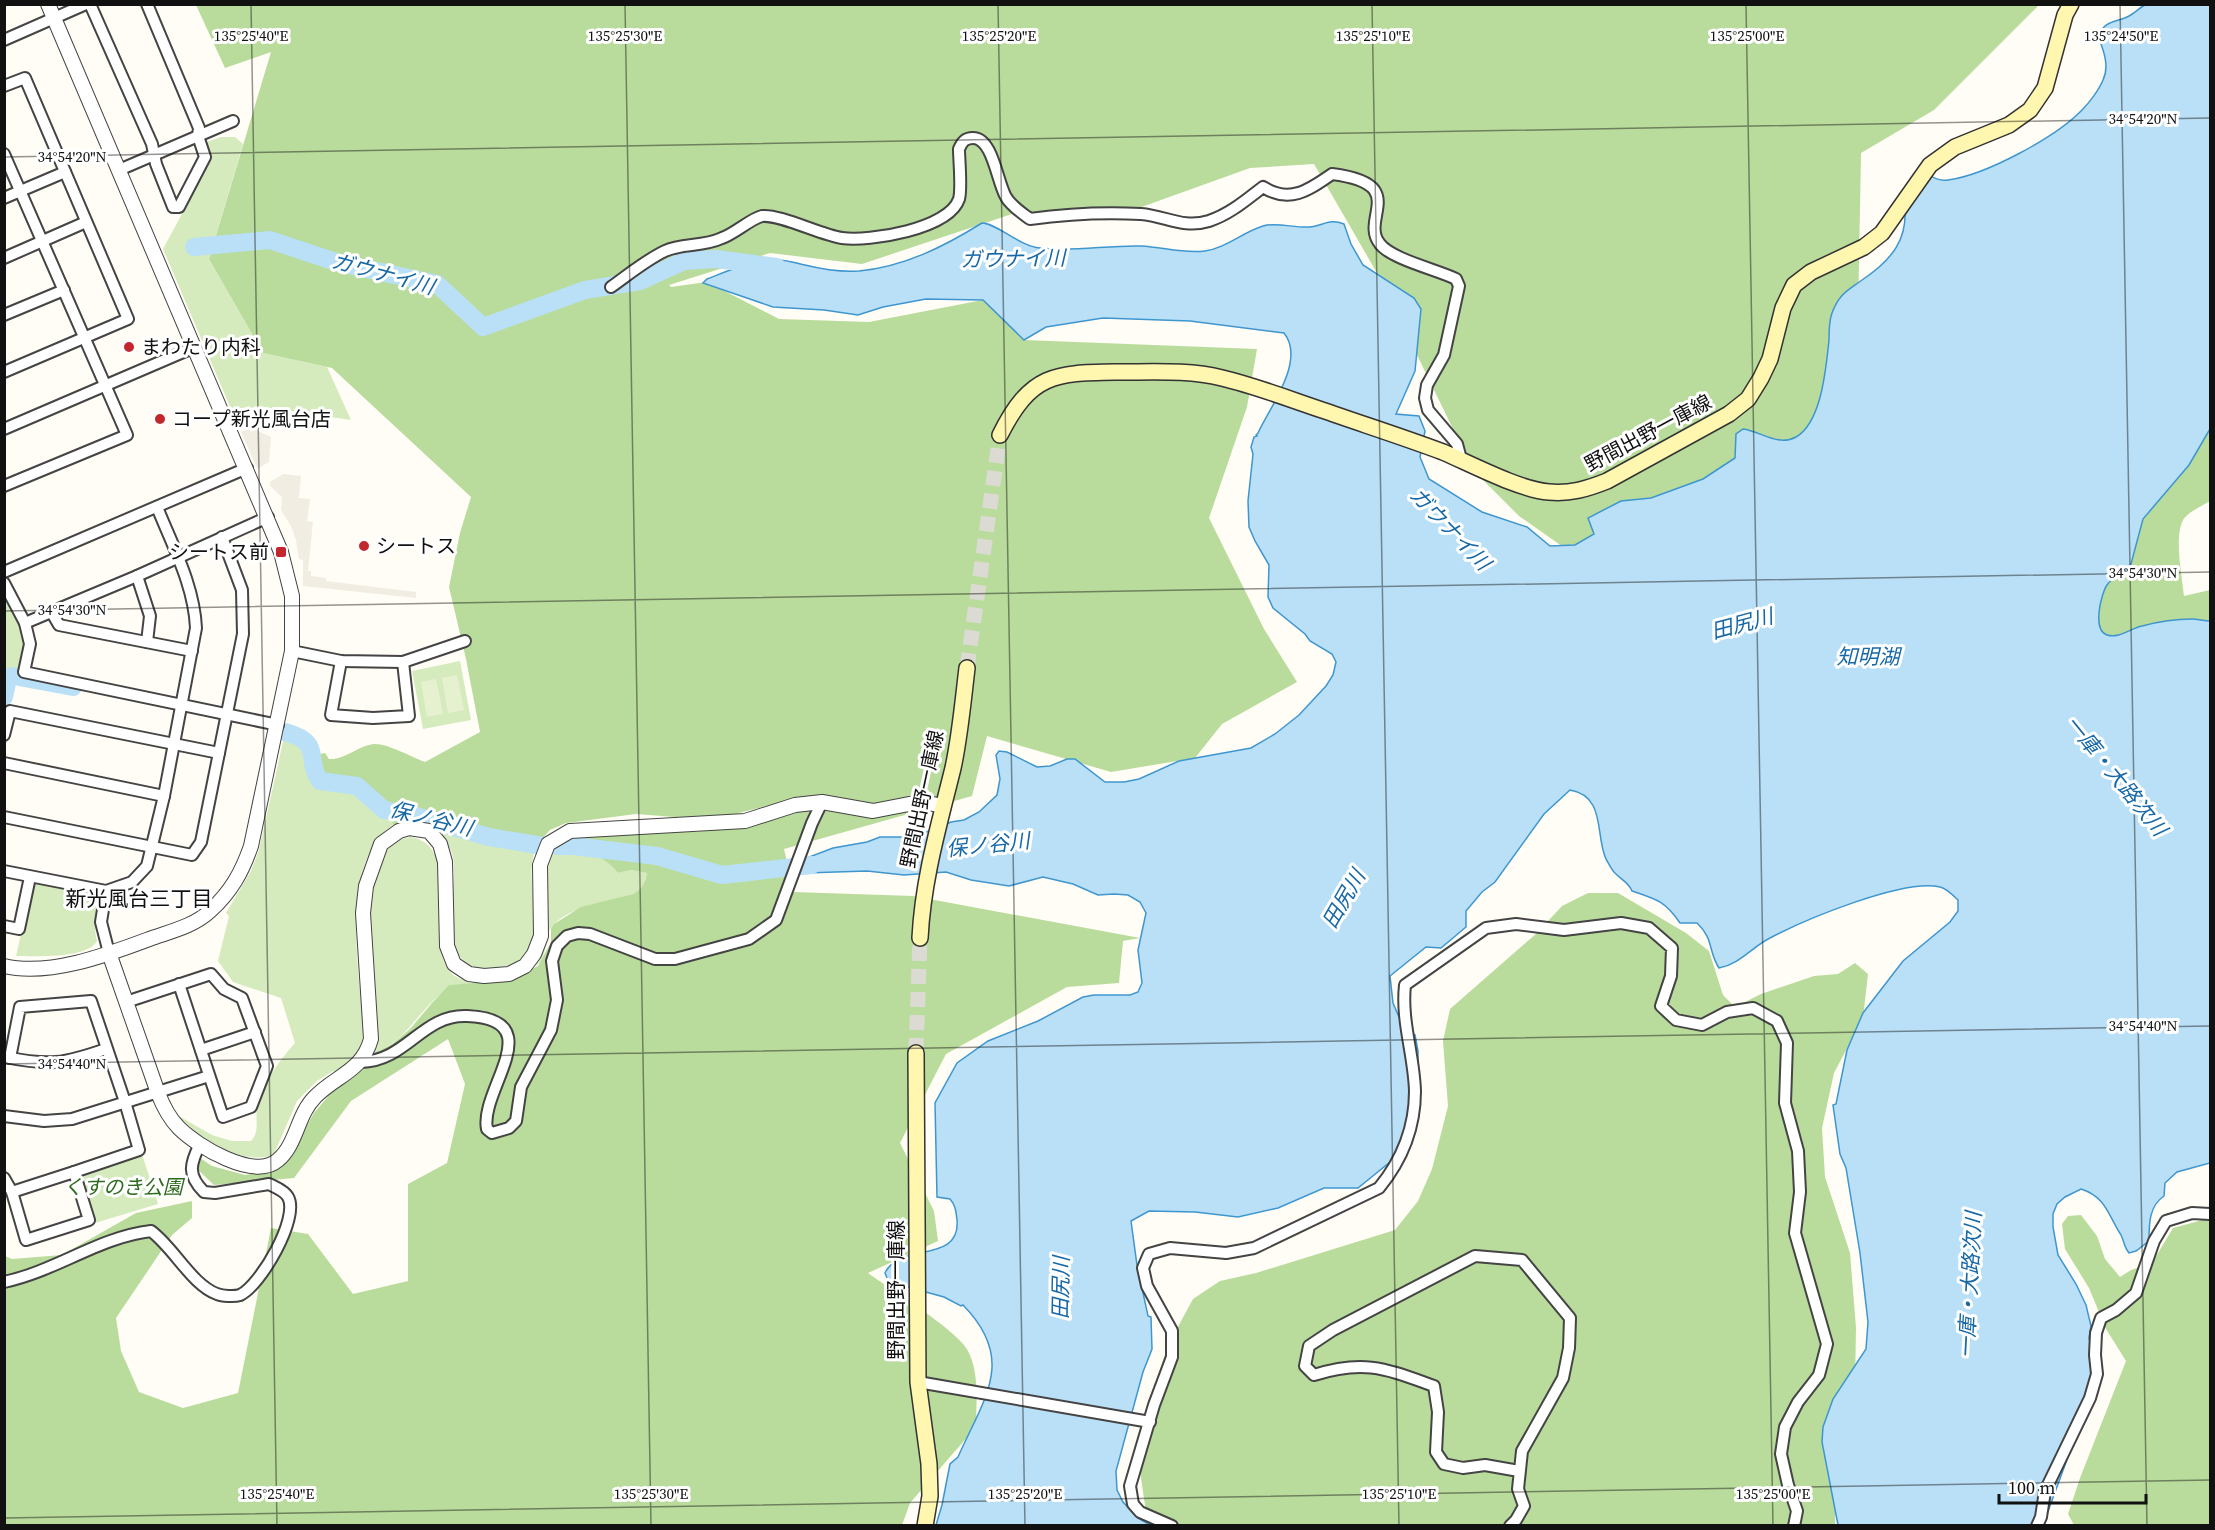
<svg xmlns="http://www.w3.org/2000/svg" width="2215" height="1530" font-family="'Source Serif 4','Noto Sans JP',serif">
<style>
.green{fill:#d5ebbd}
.forest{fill:#b9dc9c}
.pitch{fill:#e6f2cf}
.plaza{fill:#f1ede2}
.water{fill:#b9e0f7;stroke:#3f96cf;stroke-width:1.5}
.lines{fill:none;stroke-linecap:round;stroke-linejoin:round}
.river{stroke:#b9e0f7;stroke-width:18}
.secondary-tunnel{stroke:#dbdad3;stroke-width:15;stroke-dasharray:15 8;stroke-linecap:butt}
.minor-casing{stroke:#444;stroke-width:14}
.tertiary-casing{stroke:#444;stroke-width:16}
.secondary-casing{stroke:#333;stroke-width:18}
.minor{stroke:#fff;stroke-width:10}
.tertiary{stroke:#fff;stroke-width:14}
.secondary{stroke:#fff6b0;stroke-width:15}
.ticks{fill:none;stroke:#111;stroke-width:1.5;stroke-opacity:0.45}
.poi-dot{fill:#c4262e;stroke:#fff;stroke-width:2}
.labels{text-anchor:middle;stroke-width:6;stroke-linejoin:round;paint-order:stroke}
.poi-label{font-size:20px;fill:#111;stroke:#fff;text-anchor:start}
.street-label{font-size:20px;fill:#111;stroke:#fff}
.park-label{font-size:20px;font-style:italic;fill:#2f6b1f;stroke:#fff}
.water-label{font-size:21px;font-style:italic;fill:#1768a6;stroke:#fff}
.neighbourhood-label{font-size:21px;fill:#111;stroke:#fff}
.ticks-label{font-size:15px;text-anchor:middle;fill:#111;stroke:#fff;stroke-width:6;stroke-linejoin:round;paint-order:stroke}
</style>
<rect width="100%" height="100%" fill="#fffdf5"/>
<g class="green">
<path d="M 221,137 L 235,137 L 243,144 L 209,259 L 263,353 L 327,367 L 351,420 L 256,406 L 234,416 L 163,249 L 211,160 L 204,143 Z"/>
<path d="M 5,594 L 20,625 L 24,639 L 20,673 L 7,676 L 5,685 Z"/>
<path d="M 460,661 L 471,720 L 423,729 L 412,671 Z"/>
<path d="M 284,737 C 297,740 311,745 311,762 C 311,768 310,770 313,776 L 372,792 L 378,800 L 387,804 L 393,825 C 338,860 360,978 364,1033 C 361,1054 351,1063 335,1074 L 333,1071 L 317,1081 L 297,1101 L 274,1154 C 258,1163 225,1153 210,1143 C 199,1135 188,1125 177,1115 L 212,1135 L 232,1141 L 251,1141 C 260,1132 255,1120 257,1109 C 262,1084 278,1062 295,1043 L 281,998 L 233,982 L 218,961 L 229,916 L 226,913 L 251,871 L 259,850 Z"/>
<path d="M 437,831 L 502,845 L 523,840 L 538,843 C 521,877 545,921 528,951 C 521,962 508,966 497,968 C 432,979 459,895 453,858 C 451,847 445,839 437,831 Z"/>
<path d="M 411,837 C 467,848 419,942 452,974 C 458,979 466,981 473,984 L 449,985 C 444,992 438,996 432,1002 C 412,1022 403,1040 376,1053 L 373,1050 L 370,895 L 382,858 L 387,850 L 397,840 Z"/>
<path d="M 557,845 C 580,849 603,854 618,873 L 631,870 L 647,873 L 644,884 L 639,891 C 611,905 576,902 553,925 C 543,935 549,960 535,966 C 540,958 545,950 547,940 C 553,909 534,871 557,845 Z"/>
<path d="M 37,882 L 95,894 L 99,899 C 96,914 93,926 97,941 C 87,959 36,956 16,956 L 32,885 Z"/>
<path d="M 142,1154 L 158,1204 L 95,1223 L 81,1178 L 84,1172 Z"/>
</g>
<g class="forest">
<path d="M 196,5 L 2039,5 L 1934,110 L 1861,153 L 1857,369 L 1811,445 L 1576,556 L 1519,516 L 1473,470 L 1377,273 L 1314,164 L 1250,168 L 1122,214 L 1018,212 L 862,264 L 770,253 L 669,285 L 671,287 L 707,282 L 779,319 L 869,322 L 983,300 L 1024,340 L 1257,349 L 1247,407 L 1209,518 L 1264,629 L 1297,682 L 1222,724 L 1195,758 L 1111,772 L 987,736 L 972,796 L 784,849 L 794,892 L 913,896 L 1140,938 L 1123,941 L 1119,983 L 1067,987 L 946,1054 L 900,1143 L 934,1211 L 938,1241 L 868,1273 C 891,1290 954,1328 967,1349 C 980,1372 976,1402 976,1427 L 910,1503 L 902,1525 L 5,1526 L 5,1256 L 12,1259 L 62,1255 L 136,1213 L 192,1201 L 192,1218 L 172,1235 L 116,1318 L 121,1351 L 139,1392 L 183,1408 L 238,1393 L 271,1228 L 308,1234 L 353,1294 L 408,1281 L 408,1184 L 447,1163 L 465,1084 L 448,1039 L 351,1101 L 294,1178 L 214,1185 L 194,1166 L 200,1158 L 212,1166 L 245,1175 L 265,1172 L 286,1160 L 314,1113 L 341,1081 L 376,1053 L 392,1044 L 410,1029 L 432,1003 L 449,985 L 509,980 L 538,966 L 551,942 L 551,928 L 554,924 L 581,907 L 633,894 C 642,890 645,883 647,873 L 631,870 L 618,873 C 603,854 580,849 557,845 L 572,837 L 639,829 L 694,832 L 734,828 L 778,803 L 712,820 L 636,814 L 566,823 L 550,830 L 538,843 L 523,840 L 502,845 L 437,831 L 427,824 L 417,821 L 405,822 L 393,825 L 387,804 L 378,800 L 372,792 L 321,778 L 316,770 L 315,755 L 325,753 L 329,759 C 346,760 358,745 375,744 C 389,744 411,757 425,762 L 480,732 L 466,659 L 449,587 L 460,533 L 471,497 L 332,368 L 263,353 L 209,259 L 271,52 L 225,68 Z"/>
<path d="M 2210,429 L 2210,501 C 2202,506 2188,512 2183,520 C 2174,537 2182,577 2184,596 L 2210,590 L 2210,621 C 2188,623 2164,622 2141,626 C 2130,628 2119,639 2107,635 C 2092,630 2101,594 2107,584 C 2113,576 2125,573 2131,564 L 2143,519 L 2189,465 Z"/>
<path d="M 1588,893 L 1618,893 L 1686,933 L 1709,951 L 1723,995 L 1735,1007 L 1761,994 L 1814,976 L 1838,974 L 1855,963 L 1868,974 L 1863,1018 L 1834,1073 L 1822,1128 L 1825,1177 L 1850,1253 L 1856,1328 L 1855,1384 L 1836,1452 L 1835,1525 L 1148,1526 L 1140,1471 L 1149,1403 L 1168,1345 L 1193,1299 L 1220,1281 L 1256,1273 L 1395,1230 L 1418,1201 L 1432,1169 L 1448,1106 L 1443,1041 L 1450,1009 L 1537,933 L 1562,906 Z"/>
<path d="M 2081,1215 L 2097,1236 L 2105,1259 L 2120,1277 L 2131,1270 L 2152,1263 L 2173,1228 L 2210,1218 L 2210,1525 L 2074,1525 L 2068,1514 L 2080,1478 L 2126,1361 L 2106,1329 L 2089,1288 L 2065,1249 L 2062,1224 L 2068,1216 Z"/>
</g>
<g class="pitch">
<path d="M 457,675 L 464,710 L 448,713 L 442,678 Z"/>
<path d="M 436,679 L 443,714 L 427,717 L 421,682 Z"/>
</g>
<g class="plaza">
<path d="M 251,428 L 271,437 L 269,462 L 259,468 L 257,468 L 241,432 Z"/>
<path d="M 283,474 L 301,476 L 299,498 L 310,499 L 307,521 L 313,522 L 308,571 L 311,571 L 311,576 L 326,578 L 326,581 L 416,592 L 416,598 L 303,586 L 303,560 L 299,559 L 296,540 L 291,526 L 281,510 L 282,497 L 270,486 L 270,482 Z"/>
</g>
<path class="water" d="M 2145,5 L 2210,5 L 2210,429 L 2189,465 L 2143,519 L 2131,564 C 2125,573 2113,576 2107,585 C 2101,594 2092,630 2107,635 C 2119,639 2131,628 2142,626 C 2157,622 2177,619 2192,619 C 2198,619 2204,621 2210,621 L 2210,1163 L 2177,1172 L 2165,1183 L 2164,1196 C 2149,1206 2149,1224 2149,1241 L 2136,1251 L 2129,1253 C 2124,1247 2124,1241 2121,1235 C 2108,1215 2106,1197 2081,1189 L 2065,1197 L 2057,1204 L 2053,1214 L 2053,1227 L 2058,1255 L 2076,1284 L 2086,1305 L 2091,1326 L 2089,1338 L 2099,1374 L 2097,1390 L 2069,1454 L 2043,1525 L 1838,1525 L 1822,1442 L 1823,1427 L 1833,1399 L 1866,1349 L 1868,1322 L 1860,1253 L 1846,1168 L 1840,1154 L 1833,1105 L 1836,1104 L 1847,1050 L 1863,1013 L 1903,961 L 1950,922 L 1958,911 L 1958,900 C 1954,896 1946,888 1940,887 C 1904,878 1804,920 1770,938 C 1752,947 1740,964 1719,968 C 1708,951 1714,939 1697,923 L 1680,923 C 1665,901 1656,899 1632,891 C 1629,883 1622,880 1616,874 C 1612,871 1609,864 1606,859 C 1595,835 1606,796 1570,790 L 1544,814 L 1495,882 L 1482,892 L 1466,911 L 1466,927 L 1441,948 L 1426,947 L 1390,976 L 1393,1003 L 1402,1024 L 1415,1035 L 1418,1051 L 1418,1093 L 1407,1131 L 1390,1162 L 1358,1188 L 1324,1188 L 1278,1208 L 1238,1217 L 1195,1212 L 1149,1211 L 1131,1221 L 1137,1265 L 1148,1316 L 1151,1317 L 1152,1349 L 1143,1372 L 1116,1471 L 1117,1490 L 1123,1502 L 1138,1518 L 1150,1525 L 936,1525 L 942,1505 L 950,1464 L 958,1457 C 984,1398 1017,1360 963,1305 L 961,1306 L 944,1297 L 893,1283 L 887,1278 L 885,1273 C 899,1242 961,1264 957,1220 C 956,1212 956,1206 950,1199 L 937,1197 L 935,1103 L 957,1063 L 988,1041 L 1038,1021 L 1083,997 L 1094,995 L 1130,995 L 1138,992 L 1142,983 L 1138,950 L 1146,913 L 1140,902 L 1128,895 L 1114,894 L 1098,895 L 1073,884 L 1043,877 L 1009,886 L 971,880 L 946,872 L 904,875 L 867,871 L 805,873 L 794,870 L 796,862 L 833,848 L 867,842 L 880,837 L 914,837 L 951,822 L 964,820 L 979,812 L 997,795 L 1000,779 L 996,755 L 999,751 L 1007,752 L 1037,767 L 1050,766 L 1067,759 L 1075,759 L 1105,782 L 1124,782 L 1139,779 L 1179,761 L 1251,748 L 1275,734 L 1299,715 L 1326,686 L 1333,675 L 1336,662 L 1332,654 L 1310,641 L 1305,634 L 1273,608 L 1268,597 L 1269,565 L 1255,541 L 1249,527 L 1248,501 L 1253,454 L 1251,447 L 1254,437 L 1257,436 L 1256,435 L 1258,433 C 1270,407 1306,360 1284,333 L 1190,321 L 1103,318 L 1046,327 L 1024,340 L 983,300 L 926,299 L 883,307 L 858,315 L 824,310 L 773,307 L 703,283 L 707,279 C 730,270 752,260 778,260 C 786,260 796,263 805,265 C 821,269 843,272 859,271 C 904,267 945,246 982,223 C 996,223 1019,246 1040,248 C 1071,252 1109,245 1141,246 C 1163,247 1183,254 1205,251 C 1226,248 1243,232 1263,226 C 1275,222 1295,228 1309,227 C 1323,226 1329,218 1344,224 L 1351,244 L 1363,265 L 1414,298 L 1421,309 L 1415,371 L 1396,414 L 1419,416 L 1425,431 L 1420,457 L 1429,479 L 1482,512 L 1527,527 L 1550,546 L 1575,545 L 1594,534 L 1588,518 L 1621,501 L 1651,498 L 1703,479 L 1735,458 L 1736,434 L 1743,429 C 1760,431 1778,447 1796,437 C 1822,422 1826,367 1829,340 C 1829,331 1829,321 1832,313 C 1839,294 1847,291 1862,280 C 1892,260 1910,238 1904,201 L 1927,174 C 1933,178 1941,181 1948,180 C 1986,175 2056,137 2082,110 C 2089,103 2099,90 2103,80 C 2110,66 2103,49 2098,36 C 2106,20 2113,23 2127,17 C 2134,14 2139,8 2145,5 Z"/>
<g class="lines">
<g class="river">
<path d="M 194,247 L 270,240 L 339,263 L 437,284 L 483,327 L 585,290 L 640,281 L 684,261 L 716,259 L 777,267"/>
<path d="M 19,677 L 73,687"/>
<path d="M 4,697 L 8,678 L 13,676"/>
<path d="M 285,732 C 325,743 304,759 320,781 L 357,786 L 384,810 L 412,815 L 489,837 L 543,846"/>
<path d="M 557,846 L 573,846 L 657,856 L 722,875 L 812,865"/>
</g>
<g class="secondary-tunnel">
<path d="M 967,668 L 1000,435"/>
<path d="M 916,1053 L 920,938"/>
</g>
<defs>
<g id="minor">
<path d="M 90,4 L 152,144 L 156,164 L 173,207 L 179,207 L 205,157 L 198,136 L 199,128 L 147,4"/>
<path d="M 4,40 L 86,4"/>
<path d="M 4,86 L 25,78 L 128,319 L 4,372"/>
<path d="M 4,154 L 127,435 L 4,486"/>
<path d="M 119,170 L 233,121"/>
<path d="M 4,198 L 65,172"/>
<path d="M 4,258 L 86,222"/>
<path d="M 611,287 C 628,275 646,260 665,251 C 682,243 703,247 722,238 C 734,234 752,218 762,216 C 780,214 821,235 842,238 C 869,242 949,229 959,199 C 962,189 959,160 959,149 C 962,142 965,138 973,138 C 993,138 997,182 1006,197 C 1011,206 1022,213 1030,219 C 1066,214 1104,212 1141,214 C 1166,216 1183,229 1209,221 C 1230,214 1246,200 1263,187 C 1290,204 1309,190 1332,174 C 1411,184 1359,219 1380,244 C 1391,259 1438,270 1456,279 L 1459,286 L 1444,355 L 1427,385 L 1425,398 L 1428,410 L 1457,444 L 1461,459"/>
<path d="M 4,315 L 64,290"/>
<path d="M 4,429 L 195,347"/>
<path d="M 4,572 L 247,468"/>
<path d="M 137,576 L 150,616 L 147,642"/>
<path d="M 4,583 L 25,623 L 137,576 L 268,517"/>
<path d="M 52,613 L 59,625 L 192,651"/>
<path d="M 25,623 L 30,644 L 24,672 L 278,725"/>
<path d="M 292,651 L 341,661 L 403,662 L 465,641"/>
<path d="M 341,661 L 331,715 L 373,718 L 409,716 L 403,662"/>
<path d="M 4,735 L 10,711 L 219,753"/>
<path d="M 4,763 L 164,796"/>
<path d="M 4,817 L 192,855 L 201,842 L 243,634 L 242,590 L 222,537"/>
<path d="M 4,871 L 106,891 L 101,922 L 109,953"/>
<path d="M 106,891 L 132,882 L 147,866 L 164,796 L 196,628 C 194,585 173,547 157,507"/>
<path d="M 4,926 L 19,929 L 30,877"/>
<path d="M 126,1002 L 211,974 L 224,989 L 242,998 L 267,1066 L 251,1107 L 223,1117 L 179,984"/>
<path d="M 201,1050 L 255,1032"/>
<path d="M 5,1057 C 50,1066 63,1064 106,1049"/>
<path d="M 361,1062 C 407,1061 422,1014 467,1016 C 552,1019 479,1090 487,1129 L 492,1133 L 509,1128 L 516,1121 L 521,1087 L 551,1030 L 557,1000 L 552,961 L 557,946 L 567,936 L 578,933 L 590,934 L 655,959 L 675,959 L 749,939 L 776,920 L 812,823 L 822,802"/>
<path d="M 4,1116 L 44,1121 L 72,1119 L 209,1076"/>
<path d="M 4,1178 L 12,1192 L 26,1240 L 89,1220 L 74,1172 L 139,1150 L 125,1102 L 91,1001 L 20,1007 L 10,1058"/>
<path d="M 12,1192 L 74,1172"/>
<path d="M 4,1282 C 56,1271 99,1237 151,1231 C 174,1248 192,1285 217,1294 C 222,1296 234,1297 240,1295 C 260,1286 300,1218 288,1197 C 285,1191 275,1187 269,1184 L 215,1193 L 204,1192 C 187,1175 190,1164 200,1144"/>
<path d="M 918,1382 L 1150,1422"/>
<path d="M 1172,1526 L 1140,1512 L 1133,1504 L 1130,1486 L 1154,1405 L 1172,1357 L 1172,1331 L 1147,1286 L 1143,1268 L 1149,1254 L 1170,1248 L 1226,1253 L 1254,1248 L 1379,1188 C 1402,1160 1415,1127 1415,1091 C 1414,1055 1401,1021 1405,985 L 1486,928 L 1516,924 L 1564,930 L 1621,923 L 1649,928 L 1672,948 L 1671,976 L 1661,1006 L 1676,1020 L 1702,1025 L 1727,1012 L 1753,1008 L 1777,1021 L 1787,1043 L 1785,1103 L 1798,1151 L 1800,1192 L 1795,1233 L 1827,1344 L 1819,1375 L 1798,1402 L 1785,1427 L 1781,1454 L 1788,1485 L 1797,1511 L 1794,1526"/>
<path d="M 1510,1526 L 1516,1520 L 1524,1506 L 1518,1489 L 1522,1451 L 1563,1378 L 1569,1348 L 1570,1318 L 1522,1260 L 1475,1256 L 1333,1330 L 1309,1346 L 1305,1366 L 1314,1375 C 1365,1359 1386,1369 1434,1386 L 1438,1412 L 1436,1452 L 1444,1464 L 1463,1468 L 1485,1465 L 1519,1471"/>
<path d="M 2037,1526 L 2041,1517 L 2045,1491 L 2090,1398 L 2097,1374 L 2095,1355 L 2096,1333 L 2101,1318 L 2116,1310 L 2136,1293 L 2154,1241 L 2166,1221 L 2192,1213 L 2210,1214"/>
</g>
<g id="tertiary">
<path d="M 109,953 L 158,1093 C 163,1106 169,1118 179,1128 C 197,1146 254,1181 278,1160 C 297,1144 297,1115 315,1097 C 336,1075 362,1072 371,1039 L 363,913 L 366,886 L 381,844 L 399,831 L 409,828 L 429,831 L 440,844 L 445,862 L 447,946 L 454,964 L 469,974 L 484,976 L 509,974 L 525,966 L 534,954 L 541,936 L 540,865 L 548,844 L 570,831 L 745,821 L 795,805 L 822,802 L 873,811 L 909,804 L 928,803 L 943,806"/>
<path d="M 4,966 C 50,977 109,954 152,938 C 172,931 194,926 210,911 C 231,892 242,872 251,846 L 292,651 L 292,596 L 281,552 L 48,4"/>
</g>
<g id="secondary">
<path d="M 1000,435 C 1032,371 1057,373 1122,372 C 1155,372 1190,370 1222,378 C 1256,386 1289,399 1322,410 C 1362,424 1403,437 1443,452 C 1471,464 1520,490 1549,492 C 1570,494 1587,489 1607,481 L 1729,414 L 1748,399 L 1761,378 L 1770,359 L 1783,308 L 1794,285 L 1811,272 L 1864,247 L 1882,233 L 1930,165 L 1955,147 L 2009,125 L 2030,110 L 2045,88 L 2065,15 L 2071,4"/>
<path d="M 920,938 C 923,879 939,825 953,768 C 960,736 963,701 967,668"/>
<path d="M 916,1053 L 918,1382 L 929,1464 L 930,1496 L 925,1526"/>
</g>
</defs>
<use href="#minor" class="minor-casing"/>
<use href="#tertiary" class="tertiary-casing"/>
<use href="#secondary" class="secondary-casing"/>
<use href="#minor" class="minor"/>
<use href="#tertiary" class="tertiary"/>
<use href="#secondary" class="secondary"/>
</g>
<path class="ticks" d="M 251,4 L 277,1526M 625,4 L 651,1526M 998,4 L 1025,1526M 1372,4 L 1399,1526M 1746,4 L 1773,1526M 2120,4 L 2147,1526M 4,157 L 2210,118M 4,611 L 2210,572M 4,1064 L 2210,1026M 4,1518 L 2210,1480"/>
<g class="poi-dot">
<circle cx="129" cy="347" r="6"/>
<circle cx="160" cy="419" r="6"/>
<circle cx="364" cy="546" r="6"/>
<rect x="275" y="546" width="12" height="12" rx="3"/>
</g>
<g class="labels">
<g class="poi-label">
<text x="141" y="354">まわたり内科</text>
<text x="172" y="426">コープ新光風台店</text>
<text x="376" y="553">シートス</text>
<text x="269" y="559" text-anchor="end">シートス前</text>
</g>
<g class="street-label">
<text transform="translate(1648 433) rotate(-28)" y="7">野間出野一庫線</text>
<text transform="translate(922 799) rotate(-78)" y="7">野間出野一庫線</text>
<text transform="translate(896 1290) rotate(-90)" y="7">野間出野一庫線</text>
</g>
<g class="park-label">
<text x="123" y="1194">くすのき公園</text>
</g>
<g class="water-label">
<text transform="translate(1013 259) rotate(-1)" y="7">ガウナイ川</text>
<text transform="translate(383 274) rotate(15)" y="7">ガウナイ川</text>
<text transform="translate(1450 529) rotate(46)" y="7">ガウナイ川</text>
<text transform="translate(1742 624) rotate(-15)" y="7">田尻川</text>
<text x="1868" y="664">知明湖</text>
<text transform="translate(2116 776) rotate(51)" y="7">一庫・大路次川</text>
<text transform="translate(431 819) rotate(14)" y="7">保ノ谷川</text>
<text transform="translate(988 845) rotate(-6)" y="7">保ノ谷川</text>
<text transform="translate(1344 899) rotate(-60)" y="7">田尻川</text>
<text transform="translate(1970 1285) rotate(-87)" y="7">一庫・大路次川</text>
<text transform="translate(1061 1288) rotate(-89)" y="7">田尻川</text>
</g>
<g class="neighbourhood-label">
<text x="139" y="906">新光風台三丁目</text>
</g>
</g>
<g class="ticks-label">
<text x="251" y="41">135°25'40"E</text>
<text x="625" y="41">135°25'30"E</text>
<text x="999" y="41">135°25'20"E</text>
<text x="1373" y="41">135°25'10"E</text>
<text x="1747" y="41">135°25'00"E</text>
<text x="2121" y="41">135°24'50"E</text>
<text x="2143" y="124">34°54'20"N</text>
<text x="72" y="162">34°54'20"N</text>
<text x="2143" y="578">34°54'30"N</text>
<text x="72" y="615">34°54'30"N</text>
<text x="2143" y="1031">34°54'40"N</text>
<text x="72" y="1069">34°54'40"N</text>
<text x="277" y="1499">135°25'40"E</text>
<text x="651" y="1499">135°25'30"E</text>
<text x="1025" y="1499">135°25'20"E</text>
<text x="1399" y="1499">135°25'10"E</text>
<text x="1773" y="1499">135°25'00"E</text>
</g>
<rect width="2215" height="1530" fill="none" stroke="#111111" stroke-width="12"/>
<path d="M1999 1494v9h147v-9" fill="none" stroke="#111111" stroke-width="3"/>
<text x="2008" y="1494" font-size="18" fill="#111111" stroke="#ffffff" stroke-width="4.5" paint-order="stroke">100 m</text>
</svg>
